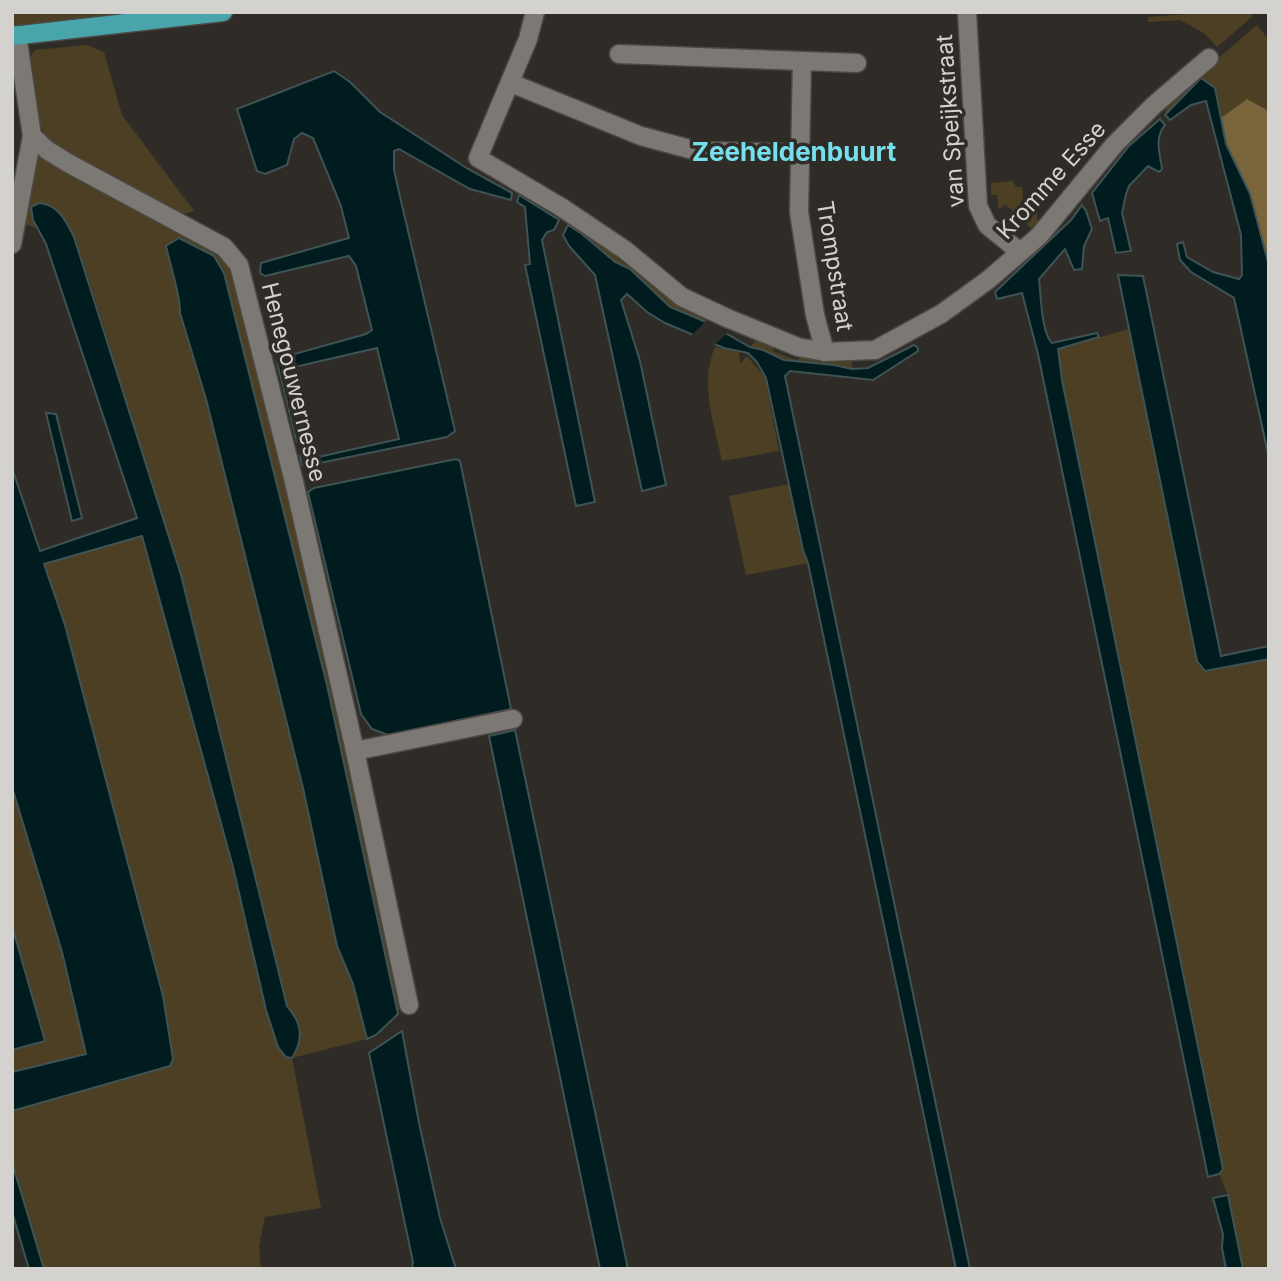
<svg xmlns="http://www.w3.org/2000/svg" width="1281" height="1281" font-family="Inter,sans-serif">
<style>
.green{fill:#4d3f24}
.forest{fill:#79643c}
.water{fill:#001c1f;stroke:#3f5354;stroke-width:2}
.pier{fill:#2f2c27}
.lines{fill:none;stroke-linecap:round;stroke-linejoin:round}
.minor-casing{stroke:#4c4945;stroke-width:21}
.primary-casing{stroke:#4c4945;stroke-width:21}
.minor{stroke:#7c7974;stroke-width:18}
.primary{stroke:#48a5ac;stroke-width:18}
.labels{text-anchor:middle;stroke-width:7;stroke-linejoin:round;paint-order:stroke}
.street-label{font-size:23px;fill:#d3d2cf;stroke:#2f2c27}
.quarter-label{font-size:26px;font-weight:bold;fill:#75e0ec;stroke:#2f2c27}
</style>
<rect width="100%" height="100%" fill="#2f2c27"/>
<g class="green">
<path d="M 12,12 L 150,12 L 12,27 Z"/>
<path d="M 1218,12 L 1252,12 L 1252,17 L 1217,47 L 1204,33 L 1180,20 L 1148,22 L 1148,17 Z"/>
<path d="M 1257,25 L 1269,40 L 1269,111 L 1247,99 L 1221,118 L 1215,88 L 1201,78 L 1165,115 L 1167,100 L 1210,62 L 1221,56 Z"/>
<path d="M 87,45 L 104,52 L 122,115 L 194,211 L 181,215 L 62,153 L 48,141 L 40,124 L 29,59 L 35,50 Z"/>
<path d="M 40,156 L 219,253 L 234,274 L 334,680 L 401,1004 L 398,1014 L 327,685 L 224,273 L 214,256 L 175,287 L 180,302 L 180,313 L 206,399 L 303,788 L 337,946 L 352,984 L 367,1039 L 292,1058 L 321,1208 L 265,1217 L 259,1246 L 261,1269 L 44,1269 L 12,1162 L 12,1111 L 170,1066 L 173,1059 L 163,996 L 65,625 L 43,564 L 143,536 L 233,867 L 266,1010 L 272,1027 L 296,1017 L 287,1007 L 181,575 L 83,261 L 74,237 L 33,220 L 38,229 L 22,223 L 33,157 Z"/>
<path d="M 1013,181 L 1016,187 L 1022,187 L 1024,206 L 1036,205 L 1038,223 L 1032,229 L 1005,204 L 1000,209 L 998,207 L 997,195 L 991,195 L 991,183 Z"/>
<path d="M 571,221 L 612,247 L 609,251 L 626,265 L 628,261 L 706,317 L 705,322 L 670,307 L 630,269 L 615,262 L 582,234 L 568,225 Z"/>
<path d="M 1129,329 L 1197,661 L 1269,658 L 1269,1269 L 1243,1269 L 1228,1195 L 1219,1174 L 1223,1169 L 1062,380 L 1058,349 Z"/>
<path d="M 756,340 L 772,346 L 774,352 L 797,360 L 803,356 L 851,361 L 853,369 C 831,364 808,366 786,361 C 774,358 762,350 750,347 Z"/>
<path d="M 715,347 L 739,352 L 740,364 L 747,356 L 765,377 L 779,451 L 722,461 C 714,422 699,385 715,347 Z"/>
<path d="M 789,484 L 808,563 L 746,575 L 729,496 Z"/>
<path d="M 12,787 L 62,952 L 86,1055 L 12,1072 L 12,1050 L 45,1041 L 12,926 Z"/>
</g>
<path class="forest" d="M 1247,99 L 1269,111 L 1269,266 L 1250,194 L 1226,144 L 1221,118 Z"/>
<g class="water">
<path d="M 334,71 L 350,82 L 380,112 L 468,169 L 512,193 L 511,200 L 470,189 L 399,149 L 394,151 L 394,170 L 401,201 L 455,431 L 447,437 L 305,466 L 302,465 L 300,455 L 306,453 L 309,459 L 399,439 L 377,348 L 295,367 L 290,372 L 289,381 L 303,440 L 297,442 L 277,362 L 280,358 L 366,334 L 372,330 L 356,266 L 349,256 L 265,276 L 260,273 L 261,263 L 349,238 L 341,206 L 313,138 L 302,133 L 294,139 L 287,165 L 265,174 L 257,171 L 237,109 Z"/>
<path d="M 1201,78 L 1215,88 L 1226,144 L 1250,194 L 1269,266 L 1269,458 L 1234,298 L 1191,272 L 1180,260 L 1177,244 L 1183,242 L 1187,257 L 1213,272 L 1239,279 L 1242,275 L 1241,235 L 1206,101 L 1191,105 L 1170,120 L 1165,115 Z"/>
<path d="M 1160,119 L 1165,125 C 1154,138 1160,154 1162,169 L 1159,172 L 1148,166 L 1129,186 L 1126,194 L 1122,213 L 1131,251 L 1116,253 L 1108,218 L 1100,221 L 1092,193 L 1129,146 Z"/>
<path d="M 519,195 L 559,220 L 554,230 L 547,232 L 542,240 L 595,502 L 576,506 L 525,265 L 530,264 L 525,207 L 517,202 Z"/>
<path d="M 39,203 C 58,204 66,221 74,237 L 181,575 L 287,1006 C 302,1023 304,1039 292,1058 L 286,1057 L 278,1047 L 266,1010 L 233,867 L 142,536 L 44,564 L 65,625 L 163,996 L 173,1059 L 170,1066 L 12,1111 L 12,1072 L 86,1054 L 62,952 L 12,787 L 12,468 L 40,551 L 137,518 L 46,244 L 33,220 L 31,207 Z"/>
<path d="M 1082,205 L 1086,211 L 1092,229 L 1084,246 L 1082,269 L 1074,270 L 1065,249 L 1039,279 C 1041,295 1041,332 1052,343 L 1097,333 L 1099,337 L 1058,349 L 1062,380 L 1223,1169 L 1219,1174 L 1208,1177 L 1038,354 L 1022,293 L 997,299 L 995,292 L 1071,220 Z"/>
<path d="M 568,225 L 582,234 L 615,262 L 630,269 L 670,307 L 706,322 L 750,347 L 763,350 L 784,360 L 834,365 L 852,369 L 868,368 L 914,345 L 918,348 L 918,351 L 873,380 L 790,371 L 785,376 L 970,1269 L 956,1269 L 808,563 L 803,550 L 766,378 L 757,362 L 748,353 L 724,348 L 665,323 L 647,312 L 627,294 L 621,300 L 640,361 L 666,485 L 642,491 L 595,275 L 569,246 L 563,235 Z"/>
<path d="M 179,238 L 214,256 L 224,273 L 327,685 L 398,1014 L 376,1035 L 367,1039 L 353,984 L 337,946 L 303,788 L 206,399 L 180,313 C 181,297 170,265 166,246 Z"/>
<path d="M 1118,275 L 1143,276 L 1221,656 L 1269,646 L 1269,659 L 1205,671 L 1197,661 Z"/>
<path d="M 46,413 L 56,414 L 82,518 L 72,521 Z"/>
<path d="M 456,459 L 460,461 L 511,709 L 388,735 L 372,729 L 361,714 L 308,492 L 314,488 Z"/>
<path d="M 515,730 L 628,1269 L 600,1269 L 489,736 Z"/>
<path d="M 12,926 L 45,1041 L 12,1050 Z"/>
<path d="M 402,1031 L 419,1123 L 440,1218 L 456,1269 L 412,1269 L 413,1262 L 369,1053 Z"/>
<path d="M 12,1162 L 44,1269 L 29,1269 L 12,1212 Z"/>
<path d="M 1228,1195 L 1243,1269 L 1226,1269 L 1222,1248 L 1223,1234 L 1213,1198 Z"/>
</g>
<path class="pier" d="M 707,320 L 730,331 L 713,346 L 691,336 Z"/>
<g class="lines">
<defs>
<g id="minor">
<path d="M 535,12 L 528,39 L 478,158 L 561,207 L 625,250 L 682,297 L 727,318 L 798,347 L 825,352 L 875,350 L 941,314 L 988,280 L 1039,236 L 1114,145 L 1154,105 L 1209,58"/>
<path d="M 967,12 L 978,206 L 987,225 L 1020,252"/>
<path d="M 619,54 L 857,63"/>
<path d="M 802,62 L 799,212 L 815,315 L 825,352"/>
<path d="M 511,83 L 641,136 L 697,151 L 799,153"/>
<path d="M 32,136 L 47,150 L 68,163 L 224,247 L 239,265 L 294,482 L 355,751 L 513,719"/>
<path d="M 12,244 L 32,136 L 17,35"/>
<path d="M 355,751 L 409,1005"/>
</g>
<path id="primary" d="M 12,36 L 223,12"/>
</defs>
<use href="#minor" class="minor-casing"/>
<use href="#primary" class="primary-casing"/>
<use href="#minor" class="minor"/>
<use href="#primary" class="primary"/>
</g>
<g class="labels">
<g class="street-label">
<text transform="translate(950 121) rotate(-94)" y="8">van Speijkstraat</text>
<text transform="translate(1051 180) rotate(-48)" y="8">Kromme Esse</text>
<text transform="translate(835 266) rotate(81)" y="8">Trompstraat</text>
<text transform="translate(294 382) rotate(76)" y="8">Henegouwernesse</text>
</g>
<g class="quarter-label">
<text x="794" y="161">Zeeheldenbuurt</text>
</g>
</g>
<rect width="1281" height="1281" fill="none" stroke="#d3d2cf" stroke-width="28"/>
</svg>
